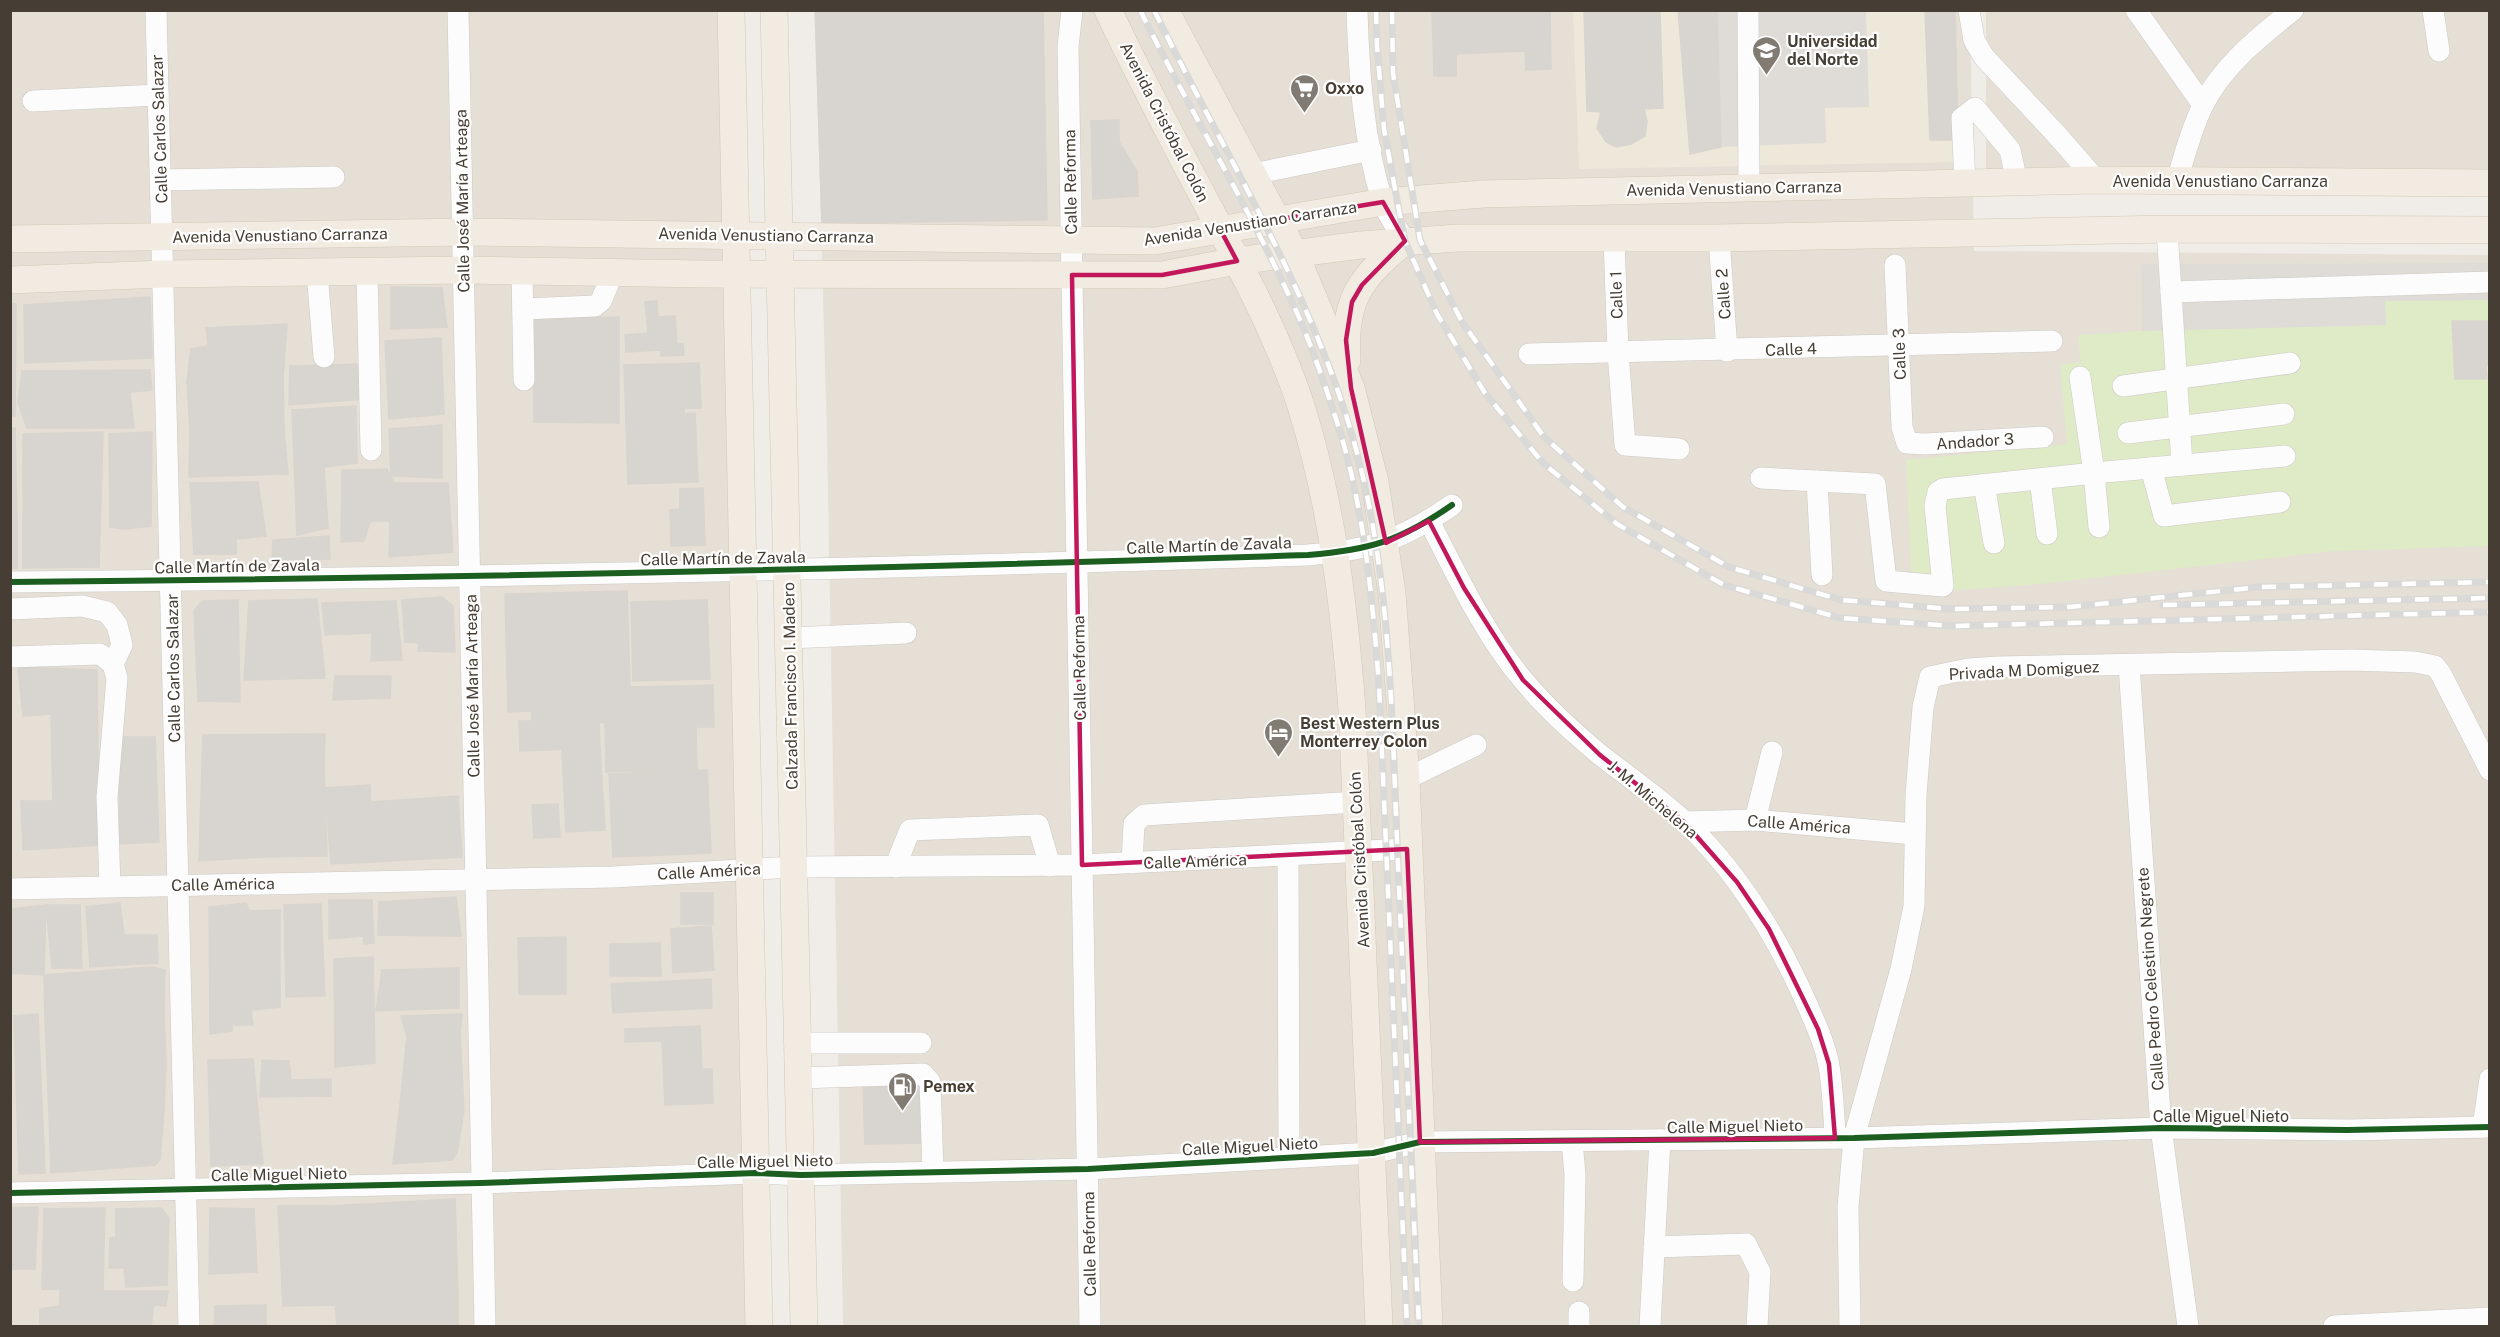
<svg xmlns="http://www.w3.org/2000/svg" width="2500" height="1337" font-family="'Public Sans',sans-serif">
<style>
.residential{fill:#e5dfd5}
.education{fill:#eee8da}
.green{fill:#dfebc6}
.parking{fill:#dfdcd8}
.building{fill:#d8d4cf;stroke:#d8d4ce;stroke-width:1.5}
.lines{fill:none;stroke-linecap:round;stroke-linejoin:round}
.minor-casing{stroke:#ccc9c4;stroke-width:22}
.major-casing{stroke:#d3c8b4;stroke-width:28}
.minor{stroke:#fdfcfc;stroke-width:21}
.major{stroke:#f1ebe2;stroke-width:27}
.rail-casing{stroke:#d9d9d8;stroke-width:7}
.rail{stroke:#fff;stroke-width:4.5;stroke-dasharray:14;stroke-linecap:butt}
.cycleway-casing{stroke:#fff;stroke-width:10}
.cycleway{stroke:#1b5e20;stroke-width:6}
.marked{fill:none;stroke:#c2185b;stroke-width:4.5;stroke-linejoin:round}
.labels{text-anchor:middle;stroke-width:4.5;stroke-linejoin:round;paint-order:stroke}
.poi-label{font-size:16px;font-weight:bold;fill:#463e34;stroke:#fff;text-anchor:start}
.street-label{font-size:16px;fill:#463e34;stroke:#fff}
</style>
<rect width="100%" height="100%" fill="#f0ede8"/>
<g class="residential">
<path d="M 10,11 L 731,11 L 756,1326 L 11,1326 Z"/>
<path d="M 815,11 L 1970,11 L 1974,251 L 2489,255 L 2489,1326 L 843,1326 L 827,436 Z"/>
<path d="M 1986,11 L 2489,11 L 2489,170 L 1986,172 Z"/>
</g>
<path class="education" d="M 1573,11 L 1955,11 L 1959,162 L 1579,169 Z"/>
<path class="green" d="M 2489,263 L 2489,546 L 2334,551 L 2030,585 L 1912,593 L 1906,460 L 2067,444 L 2060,365 L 2081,362 L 2078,335 L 2142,331 L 2141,264 Z"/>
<g class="parking">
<path d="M 1717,11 L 1866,11 L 1869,107 L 1825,108 L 1826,143 L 1721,147 Z"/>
<path d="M 2489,263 L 2489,300 L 2385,301 L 2386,325 L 2142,331 L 2141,264 Z"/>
</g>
<g class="building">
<path d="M 815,10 L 1043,10 L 1047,220 L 822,223 Z"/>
<path d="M 1432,10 L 1550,10 L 1551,69 L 1526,70 L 1525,51 L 1456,54 L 1456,76 L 1434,76 Z"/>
<path d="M 1584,10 L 1660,10 L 1663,108 L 1644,109 L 1647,121 L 1645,136 L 1631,144 L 1616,147 L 1606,142 L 1597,128 L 1601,112 L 1587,111 Z"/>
<path d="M 1678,10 L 1717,10 L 1721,147 L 1690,154 Z"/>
<path d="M 1925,10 L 1955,10 L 1958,140 L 1930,140 Z"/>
<path d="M 1119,120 L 1119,142 L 1137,171 L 1138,196 L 1093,199 L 1091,121 Z"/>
<path d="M 391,287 L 442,288 L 447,327 L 391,329 Z"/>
<path d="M 150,297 L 152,358 L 25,363 L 24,305 Z"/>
<path d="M 657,301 L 658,317 L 675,316 L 677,344 L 683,344 L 684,355 L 661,356 L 661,350 L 626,352 L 625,335 L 648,333 L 645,302 Z"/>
<path d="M 10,303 L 16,304 L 15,416 L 10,416 Z"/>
<path d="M 619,317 L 619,423 L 534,422 L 533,319 Z"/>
<path d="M 2452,321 L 2490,321 L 2490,365 L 2486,365 L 2487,379 L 2455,379 Z"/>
<path d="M 287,324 L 283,377 L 187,382 L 191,349 L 208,346 L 206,328 Z"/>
<path d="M 441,338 L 444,414 L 389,419 L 385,341 Z"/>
<path d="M 699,363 L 701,408 L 684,408 L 684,414 L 695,413 L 698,482 L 628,484 L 624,365 Z"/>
<path d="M 364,364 L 365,399 L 289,405 L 290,366 Z"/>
<path d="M 150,370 L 152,390 L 130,392 L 134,428 L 27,428 L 18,403 L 22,371 Z"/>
<path d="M 283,377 L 284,428 L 190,430 L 187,382 Z"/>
<path d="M 356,406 L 357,463 L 324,467 L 328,528 L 297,535 L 292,410 Z"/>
<path d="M 442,425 L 442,478 L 391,476 L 389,429 Z"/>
<path d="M 10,428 L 15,428 L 17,517 L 10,517 Z"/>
<path d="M 284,428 L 288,474 L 189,477 L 190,430 Z"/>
<path d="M 103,432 L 99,567 L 23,568 L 23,434 Z"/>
<path d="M 152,432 L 151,526 L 124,529 L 110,527 L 109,434 Z"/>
<path d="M 387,469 L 394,483 L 448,483 L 453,552 L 389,557 L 390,521 L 370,521 L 364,541 L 341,542 L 342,470 Z"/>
<path d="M 258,482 L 266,536 L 236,539 L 236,554 L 194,554 L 190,483 Z"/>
<path d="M 703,488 L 705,545 L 671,546 L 670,510 L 680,509 L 680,489 Z"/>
<rect x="10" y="517" width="7" height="51"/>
<path d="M 329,536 L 330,559 L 272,560 L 273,540 Z"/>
<path d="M 627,591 L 630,687 L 713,685 L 714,727 L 696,727 L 697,770 L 606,772 L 605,723 L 599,722 L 600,748 L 520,751 L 519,721 L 532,721 L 532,711 L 508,712 L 505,594 Z"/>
<path d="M 442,597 L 453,606 L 455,652 L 418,651 L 419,643 L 405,642 L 402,600 Z"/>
<path d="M 317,599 L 325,678 L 244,680 L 249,601 Z"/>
<path d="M 238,600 L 240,702 L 198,701 L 194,611 L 202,601 Z"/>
<path d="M 707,600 L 710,679 L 633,681 L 631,602 Z"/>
<path d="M 396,601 L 402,660 L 371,661 L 372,633 L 325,635 L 322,603 Z"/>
<path d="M 18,667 L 97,670 L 99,845 L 23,850 L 21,801 L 53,801 L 51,714 L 23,716 Z"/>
<path d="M 335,676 L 391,676 L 390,698 L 333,700 Z"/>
<path d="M 325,734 L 324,763 L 252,765 L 260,857 L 199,861 L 203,735 Z"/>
<path d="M 119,737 L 155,737 L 159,842 L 120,844 Z"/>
<path d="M 600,748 L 605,830 L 566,832 L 562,750 Z"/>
<path d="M 324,763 L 327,856 L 260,857 L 252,765 Z"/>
<path d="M 707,770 L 711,853 L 613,857 L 609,774 Z"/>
<path d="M 370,785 L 373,862 L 331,864 L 325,788 Z"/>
<path d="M 458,796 L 462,857 L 373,862 L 372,802 Z"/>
<path d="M 558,804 L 560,837 L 534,838 L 532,805 Z"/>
<rect x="681" y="893" width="32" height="31"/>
<path d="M 456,897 L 461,936 L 378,935 L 379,902 Z"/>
<path d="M 329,900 L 372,900 L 374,943 L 364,944 L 363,936 L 329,939 Z"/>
<path d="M 120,903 L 124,935 L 157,935 L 158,963 L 90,967 L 86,907 Z"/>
<path d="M 246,903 L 249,911 L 280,910 L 280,1007 L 251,1010 L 253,1025 L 232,1025 L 232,1031 L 210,1034 L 209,907 Z"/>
<path d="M 321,904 L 325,996 L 286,997 L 284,905 Z"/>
<path d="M 46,905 L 80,905 L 82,968 L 52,968 Z"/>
<path d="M 46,905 L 44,975 L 10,973 L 10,909 Z"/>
<path d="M 711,926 L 714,970 L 673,973 L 671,929 Z"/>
<path d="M 566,937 L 566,994 L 519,994 L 518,938 Z"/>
<path d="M 660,943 L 661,976 L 610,976 L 610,944 Z"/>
<path d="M 373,957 L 375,1063 L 335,1067 L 334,959 Z"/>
<path d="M 152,967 L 165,970 L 164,1015 L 45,1020 L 44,975 Z"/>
<path d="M 459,968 L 459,1008 L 376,1011 L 382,970 Z"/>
<path d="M 711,979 L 712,1008 L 613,1013 L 611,984 Z"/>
<path d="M 38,1014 L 45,1173 L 19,1174 L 14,1016 Z"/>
<path d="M 462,1014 L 460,1035 L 407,1036 L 401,1016 Z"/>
<path d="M 164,1015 L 166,1061 L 47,1065 L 45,1020 Z"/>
<path d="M 700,1026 L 702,1069 L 712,1069 L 713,1103 L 665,1105 L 662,1041 L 625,1042 L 625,1029 Z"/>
<path d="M 460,1035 L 464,1110 L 399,1114 L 407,1036 Z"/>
<path d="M 253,1059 L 263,1164 L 211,1166 L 208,1060 Z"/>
<path d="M 262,1060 L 289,1061 L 291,1080 L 331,1079 L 331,1096 L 260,1097 Z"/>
<path d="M 166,1061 L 164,1111 L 49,1115 L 47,1065 Z"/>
<path d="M 924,1081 L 926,1143 L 865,1144 L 863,1083 Z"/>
<path d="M 464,1110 L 457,1153 L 452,1160 L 393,1164 L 399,1114 Z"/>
<path d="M 164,1111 L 160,1160 L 155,1165 L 51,1173 L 49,1115 Z"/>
<path d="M 455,1199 L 458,1295 L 335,1298 L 329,1206 Z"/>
<path d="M 278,1206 L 329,1206 L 336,1305 L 283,1306 Z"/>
<path d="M 38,1207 L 35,1269 L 10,1269 L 10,1208 Z"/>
<path d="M 105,1208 L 103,1291 L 42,1289 L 44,1209 Z"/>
<path d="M 161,1208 L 169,1218 L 167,1285 L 126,1287 L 124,1268 L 109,1268 L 110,1238 L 116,1237 L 116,1209 Z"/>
<path d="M 210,1208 L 254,1209 L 257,1272 L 209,1274 Z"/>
<path d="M 60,1291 L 168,1291 L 166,1306 L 154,1305 L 151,1326 L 40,1326 L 40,1309 L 60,1306 Z"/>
<path d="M 458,1295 L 458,1326 L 337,1326 L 335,1298 Z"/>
<path d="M 266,1305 L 266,1326 L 214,1326 L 215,1306 Z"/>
</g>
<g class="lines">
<defs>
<g id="minor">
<path d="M 156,10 L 189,1326"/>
<path d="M 458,10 L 485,1326"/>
<path d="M 1072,10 L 1068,47 L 1090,1326"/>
<path d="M 1357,10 C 1359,73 1363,139 1382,200 C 1387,214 1397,228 1405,241"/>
<path d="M 1748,10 L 1749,188"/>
<path d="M 1969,10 L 1974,40 L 1984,57 L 2057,135 L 2096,180"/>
<path d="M 2136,10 L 2203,105"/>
<path d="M 2433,10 L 2439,51"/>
<path d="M 33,101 L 158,95"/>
<path d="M 1253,174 L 1371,150"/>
<path d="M 161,180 L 334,177"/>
<path d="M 2177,181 C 2184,156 2191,131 2202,107 C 2221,67 2259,37 2293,10"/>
<path d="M 1965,183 L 1962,118 L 1975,108 L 2010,150 L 2017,182"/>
<path d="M 2167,229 L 2171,292 L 2490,282"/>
<path d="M 1614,238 L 1618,352 L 1625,445 L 1679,449"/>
<path d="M 1719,238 L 1727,351"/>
<path d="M 1895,265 L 1902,427 L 1907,443 L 1925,444 L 2043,437"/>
<path d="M 522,271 L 524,380"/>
<path d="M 317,272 L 324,357"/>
<path d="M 367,272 L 371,450"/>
<path d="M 2171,292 L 2182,465"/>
<path d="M 523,309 L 595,306 L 601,301 L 613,273"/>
<path d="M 1529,354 L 2052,341"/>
<path d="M 2080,377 L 2094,473 L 2099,527"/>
<path d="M 2123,386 L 2290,363"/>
<path d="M 2128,433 L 2284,414"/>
<path d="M 2151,468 L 2164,516 L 2280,502"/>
<path d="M 1761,478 L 1875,484 L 1886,581 L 1943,586 L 1935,506 L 1938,492 L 1943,489 L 2094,473 L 2285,456"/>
<path d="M 2040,479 L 2047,534"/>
<path d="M 1817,481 L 1822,575"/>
<path d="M 1984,484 L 1994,543"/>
<path d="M 1429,521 C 1457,575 1484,634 1524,681 C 1547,709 1575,734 1603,757 C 1630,778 1659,798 1685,822 C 1737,871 1777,937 1806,1002 C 1815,1022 1825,1044 1829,1066 C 1833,1090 1834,1114 1835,1138"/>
<path d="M 10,582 C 443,578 876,569 1308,555 C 1370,550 1400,541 1452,505"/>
<path d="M 10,609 L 82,606 L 107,612 L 117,625 L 122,645 L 113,664"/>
<path d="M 789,638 L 906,633"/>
<path d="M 10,657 L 100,654 L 113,664 L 117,678 L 107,797 L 110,886"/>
<path d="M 2129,665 L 2161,1128 L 2188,1326"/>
<path d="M 1406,779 L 1476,745"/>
<path d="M 1755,820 L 1772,752"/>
<path d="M 1684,822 L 1755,820 L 1914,834"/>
<path d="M 1288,857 L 1289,1157"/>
<path d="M 1132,863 L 1134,824 L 1144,815 L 1357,802"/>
<path d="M 895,867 L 910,830 L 1038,825 L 1050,866"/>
<path d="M 10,889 L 613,877 L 794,867 L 1082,865 L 1407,849"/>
<path d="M 798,1043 L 921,1043"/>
<path d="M 799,1078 L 923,1074 L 930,1082 L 933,1172"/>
<path d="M 2483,1127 L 2490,1079"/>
<path d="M 1572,1141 L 1575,1175 L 1573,1281"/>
<path d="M 10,1193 L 481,1183 L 756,1173 L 801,1175 L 1088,1169 L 1373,1153 L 1420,1142 L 1854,1138 L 2161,1128 L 2347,1130 L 2490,1127"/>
<path d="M 1654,1247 L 1746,1244 L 1760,1272 L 1757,1326"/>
<path d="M 1579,1326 L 1579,1312"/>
<path d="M 1650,1326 L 1660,1140"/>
<path d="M 1850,1326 L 1848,1207 L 1854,1138 L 1901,969 L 1914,906 L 1916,795 L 1923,707 L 1930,677 L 1968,669 L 1998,667 L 2351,660 L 2415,662 L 2435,666 L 2441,674 L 2490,770"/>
<path d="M 2334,1326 L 2490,1318"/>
</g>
<g id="major">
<path d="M 731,10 L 759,1326"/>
<path d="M 774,10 L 804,1326"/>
<path d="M 1108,10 C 1139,76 1173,140 1207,204 C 1242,269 1278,336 1301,406 C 1332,505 1344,605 1352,709 L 1379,1326"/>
<path d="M 1165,10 L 1295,254 L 1351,388 L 1375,482 L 1392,593 L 1406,779 L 1429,1326"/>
<path d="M 10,239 L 464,232 L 1155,241 L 1383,202 L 1483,194 L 2096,180 L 2490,183"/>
<path d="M 10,280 L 164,274 L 464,270 L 703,274 L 1162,275 L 1237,261 L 1361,245 L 1458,238 L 1719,238 L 2167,229 L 2490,230"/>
<path d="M 1347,360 C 1343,300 1360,278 1405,241"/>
</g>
</defs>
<use href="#minor" class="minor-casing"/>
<use href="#major" class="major-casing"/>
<use href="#minor" class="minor"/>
<use href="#major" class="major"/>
<defs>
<g id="rail">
<path d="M 1140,10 C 1192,115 1254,215 1301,322 C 1314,353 1325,385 1335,416 C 1364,503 1372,595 1379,685 L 1407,1326"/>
<path d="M 1154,10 C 1219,144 1299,270 1345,412 C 1390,550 1391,697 1397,840 C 1404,1002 1411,1164 1419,1326"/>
<path d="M 1376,10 L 1377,45 L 1384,129 L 1397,200 L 1405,241 L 1437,314 L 1485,393 L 1543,463 L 1617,524 L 1724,585 L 1840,618 L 1952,626 L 2490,612"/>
<path d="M 1392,10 L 1393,73 L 1420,240 L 1462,322 L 1544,437 L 1623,507 L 1729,567 L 1841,600 L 1951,609 L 2070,607 L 2259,587 L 2490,582"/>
<path d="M 2163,605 L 2490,598"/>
</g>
</defs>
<use href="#rail" class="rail-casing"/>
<use href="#rail" class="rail"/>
<defs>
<g id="cycleway">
<path d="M 10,582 C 443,578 876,569 1308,555 C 1370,550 1400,541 1452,505"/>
<path d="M 10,1193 L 481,1183 L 756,1173 L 801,1175 L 1088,1169 L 1373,1153 L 1420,1142 L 1854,1138 L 2161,1128 L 2347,1130 L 2490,1127"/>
</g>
</defs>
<use href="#cycleway" class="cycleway-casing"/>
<use href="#cycleway" class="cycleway"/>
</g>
<path class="marked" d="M 1383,202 L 1405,241 L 1362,285 L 1352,302 L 1346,340 L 1351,388 L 1386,543 L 1429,521 L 1464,588 L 1523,680 L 1600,755 L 1684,822 L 1737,882 L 1769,929 L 1818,1029 L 1829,1064 L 1835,1138 L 1420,1142 L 1407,849 L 1082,865 L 1072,275 L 1162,275 L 1237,261 L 1220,229 Z"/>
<defs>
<symbol id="university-pin" viewBox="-11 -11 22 30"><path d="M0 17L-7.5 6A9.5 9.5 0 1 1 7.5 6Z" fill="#827b73" stroke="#fff"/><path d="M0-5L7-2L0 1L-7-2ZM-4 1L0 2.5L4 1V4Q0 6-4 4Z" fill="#fff"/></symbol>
<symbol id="supermarket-pin" viewBox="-11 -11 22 30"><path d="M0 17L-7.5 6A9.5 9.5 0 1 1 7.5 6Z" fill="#827b73" stroke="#fff"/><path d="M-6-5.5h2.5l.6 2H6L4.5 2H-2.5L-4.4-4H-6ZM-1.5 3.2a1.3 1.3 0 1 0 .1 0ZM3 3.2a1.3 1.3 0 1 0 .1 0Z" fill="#fff"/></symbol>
<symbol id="hotel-pin" viewBox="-11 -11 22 30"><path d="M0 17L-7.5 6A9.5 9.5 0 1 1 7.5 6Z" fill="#827b73" stroke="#fff"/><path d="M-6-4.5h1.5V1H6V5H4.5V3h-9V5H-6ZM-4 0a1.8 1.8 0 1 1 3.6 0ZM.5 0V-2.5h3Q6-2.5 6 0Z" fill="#fff"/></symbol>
<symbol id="fuel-pin" viewBox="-11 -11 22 30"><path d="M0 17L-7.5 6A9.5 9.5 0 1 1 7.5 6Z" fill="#827b73" stroke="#fff"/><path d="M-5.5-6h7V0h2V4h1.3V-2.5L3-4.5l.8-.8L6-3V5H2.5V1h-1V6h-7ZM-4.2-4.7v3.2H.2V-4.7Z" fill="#fff"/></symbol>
</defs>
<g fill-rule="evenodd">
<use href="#university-pin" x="1750" y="34" width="33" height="45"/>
<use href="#supermarket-pin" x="1288" y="72" width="33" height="45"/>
<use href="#hotel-pin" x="1262" y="716" width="33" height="45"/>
<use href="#fuel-pin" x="886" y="1070" width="33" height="45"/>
</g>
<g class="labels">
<g class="poi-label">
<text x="1787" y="47">Universidad<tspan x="1787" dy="18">del Norte</tspan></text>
<text x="1325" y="94">Oxxo</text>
<text x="1300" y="729">Best Western Plus<tspan x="1300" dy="18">Monterrey Colon</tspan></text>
<text x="923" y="1092">Pemex</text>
</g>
<g class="street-label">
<text transform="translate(1165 122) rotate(63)" y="6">Avenida Cristóbal Colón</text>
<text transform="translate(159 129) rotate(-92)" y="6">Calle Carlos Salazar</text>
<text x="2220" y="187">Avenida Venustiano Carranza</text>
<text transform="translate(1070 182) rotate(-91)" y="6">Calle Reforma</text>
<text transform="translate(1734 188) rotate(-1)" y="6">Avenida Venustiano Carranza</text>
<text transform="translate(462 201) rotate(-91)" y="6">Calle José María Arteaga</text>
<text transform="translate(1250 223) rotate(-9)" y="6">Avenida Venustiano Carranza</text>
<text transform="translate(280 235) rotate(-1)" y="6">Avenida Venustiano Carranza</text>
<text transform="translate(766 235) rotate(1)" y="6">Avenida Venustiano Carranza</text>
<text transform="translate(1723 294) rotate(-94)" y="6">Calle 2</text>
<text transform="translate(1616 295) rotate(-92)" y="6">Calle 1</text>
<text transform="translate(1791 349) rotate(-2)" y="6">Calle 4</text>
<text transform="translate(1899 354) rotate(-92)" y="6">Calle 3</text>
<text transform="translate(1975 441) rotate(-4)" y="6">Andador 3</text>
<text transform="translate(1209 545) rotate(-2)" y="6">Calle Martín de Zavala</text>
<text transform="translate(723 558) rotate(-1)" y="6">Calle Martín de Zavala</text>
<text transform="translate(237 566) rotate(-1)" y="6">Calle Martín de Zavala</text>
<text transform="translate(173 668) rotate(-91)" y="6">Calle Carlos Salazar</text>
<text transform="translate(1079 668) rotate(-91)" y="6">Calle Reforma</text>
<text transform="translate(2024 670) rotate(-3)" y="6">Privada M Domiguez</text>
<text transform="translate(472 686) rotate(-91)" y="6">Calle José María Arteaga</text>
<text transform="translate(790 686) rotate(-91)" y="6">Calzada Francisco I. Madero</text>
<text transform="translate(1653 799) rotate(40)" y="6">J. M. Michelena</text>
<text transform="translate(1799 824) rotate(4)" y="6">Calle América</text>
<text transform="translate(1359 860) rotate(-93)" y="6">Avenida Cristóbal Colón</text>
<text transform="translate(1195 861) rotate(-2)" y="6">Calle América</text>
<text transform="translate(709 871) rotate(-3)" y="6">Calle América</text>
<text transform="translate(223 884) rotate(-1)" y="6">Calle América</text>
<text transform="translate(2150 979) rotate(-94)" y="6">Calle Pedro Celestino Negrete</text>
<text x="2221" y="1122">Calle Miguel Nieto</text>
<text transform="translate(1735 1126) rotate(-1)" y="6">Calle Miguel Nieto</text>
<text transform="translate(1250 1146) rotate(-3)" y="6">Calle Miguel Nieto</text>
<text transform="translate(765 1161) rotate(-1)" y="6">Calle Miguel Nieto</text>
<text transform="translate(279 1174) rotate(-1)" y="6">Calle Miguel Nieto</text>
<text transform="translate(1089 1244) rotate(-91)" y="6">Calle Reforma</text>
</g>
</g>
<rect width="2500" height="1337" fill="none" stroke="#463e34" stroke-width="24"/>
</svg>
